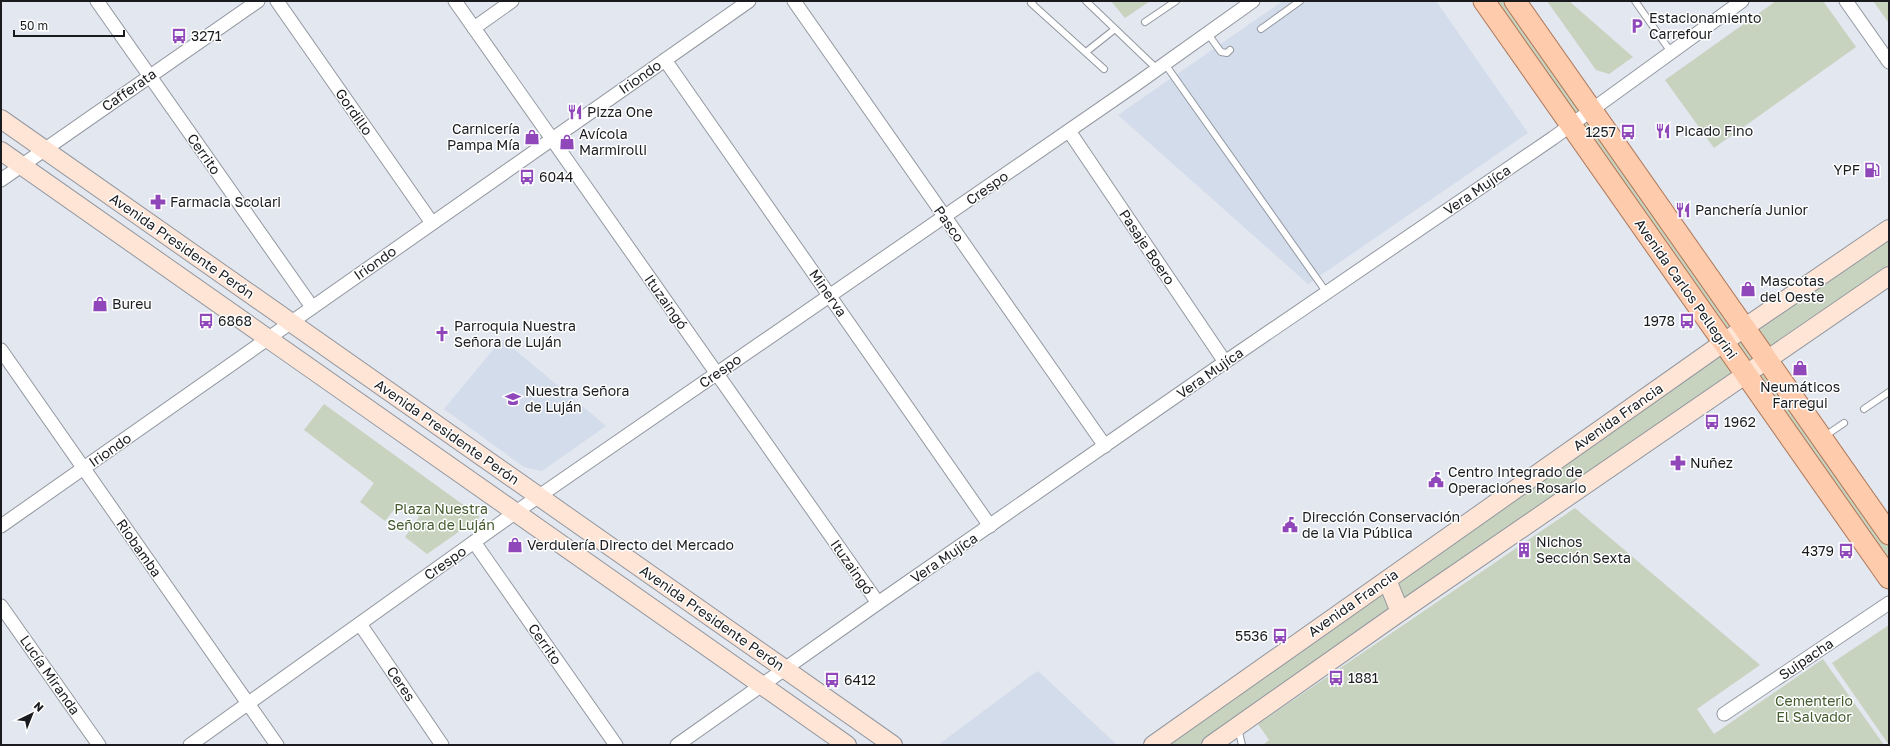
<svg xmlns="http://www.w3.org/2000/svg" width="1890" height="746" font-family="'Golos Text',sans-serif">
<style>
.built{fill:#d3dceb}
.green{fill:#c7d3bf}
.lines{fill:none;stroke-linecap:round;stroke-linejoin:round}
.service-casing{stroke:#9398a0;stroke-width:8}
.minor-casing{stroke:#9398a0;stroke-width:15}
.secondary-casing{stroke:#9398a0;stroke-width:20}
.primary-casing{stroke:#ae7758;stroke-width:23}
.service{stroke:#fff;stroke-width:6}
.minor{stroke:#fff;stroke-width:13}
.secondary{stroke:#ffe5d6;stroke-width:18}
.primary{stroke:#fecbad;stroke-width:21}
.labels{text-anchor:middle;stroke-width:3;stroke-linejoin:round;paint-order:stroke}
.poi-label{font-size:14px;fill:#191b1e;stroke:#fff;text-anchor:start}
.street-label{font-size:14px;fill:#191b1e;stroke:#fff}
.park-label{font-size:14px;fill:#435b2f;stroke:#fff}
</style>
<rect width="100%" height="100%" fill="#e2e7f0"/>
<g class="built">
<path d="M 1283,1 L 1436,1 L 1528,133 L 1308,284 L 1118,115 Z"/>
<path d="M 502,339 L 606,426 L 542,471 L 524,467 L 444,409 Z"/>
<path d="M 1038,671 L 1116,744 L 938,745 L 1029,677 Z"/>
</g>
<g class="green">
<path d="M 1111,1 L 1150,1 L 1125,18 Z"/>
<path d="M 1484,1 L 1515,1 L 1744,328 L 1889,229 L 1889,276 L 1767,360 L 1889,534 L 1889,578 L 1746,374 L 1211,745 L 1153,745 L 1723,343 Z"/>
<path d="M 1547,1 L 1569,1 L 1633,57 L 1609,74 L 1596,70 Z"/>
<path d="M 1776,1 L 1823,1 L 1856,47 L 1714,148 L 1665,80 Z"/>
<path d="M 1873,1 L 1889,1 L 1889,23 Z"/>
<path d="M 324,404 L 480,517 L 427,554 L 405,537 L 419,517 L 400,502 L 385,521 L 360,502 L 374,483 L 304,430 Z"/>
<path d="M 1575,508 L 1760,665 L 1697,709 L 1714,734 L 1823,659 L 1884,745 L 1263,745 L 1269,740 L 1258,724 Z"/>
<path d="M 1889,625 L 1889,745 L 1832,663 Z"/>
</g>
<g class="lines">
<defs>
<g id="service">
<path d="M 1033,1 L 1031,3 L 1104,69"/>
<path d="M 1086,1 L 1158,70"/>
<path d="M 1635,1 L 1671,52"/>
<path d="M 1145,22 L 1176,1"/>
<path d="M 1261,29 L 1300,1"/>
<path d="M 1208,34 L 1221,52 L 1227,53 L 1230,50"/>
<path d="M 1086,52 L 1115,29"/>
<path d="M 1165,64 L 1327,293"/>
<path d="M 1864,409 L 1889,392"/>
<path d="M 1825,436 L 1844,423"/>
<path d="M 1238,728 L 1242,745"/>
</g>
<g id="minor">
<path d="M 97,1 L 312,307"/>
<path d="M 277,1 L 432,223"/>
<path d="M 455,1 L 878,603"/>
<path d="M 794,1 L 1105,446"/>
<path d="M 1846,1 L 1889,62"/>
<path d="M 474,28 L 512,1"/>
<path d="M 665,60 L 990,526"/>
<path d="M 1069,131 L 1225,362"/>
<path d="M 1,180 L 258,1"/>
<path d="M 1,350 L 277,745"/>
<path d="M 1,526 L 749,1"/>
<path d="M 474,542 L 616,745"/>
<path d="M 1,606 L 99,745"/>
<path d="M 360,624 L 442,745"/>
<path d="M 1724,714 L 1889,603"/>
<path d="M 190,745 L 516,512 L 1135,85 L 1253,1"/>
<path d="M 677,745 L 878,603 L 1225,362 L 1553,138 L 1742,1"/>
</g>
<g id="secondary">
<path d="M 1,119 L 893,745"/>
<path d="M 1,151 L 847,745"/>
<path d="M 1387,580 L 1400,612"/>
<path d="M 1153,745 L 1744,328 L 1889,229"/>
<path d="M 1211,745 L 1400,612 L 1889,276"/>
</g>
<g id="primary">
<path d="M 1484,1 L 1889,578"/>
<path d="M 1515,1 L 1889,534"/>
</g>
</defs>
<use href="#service" class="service-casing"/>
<use href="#minor" class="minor-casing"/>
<use href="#secondary" class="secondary-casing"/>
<use href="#primary" class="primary-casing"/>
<use href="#service" class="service"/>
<use href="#minor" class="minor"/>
<use href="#secondary" class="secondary"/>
<use href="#primary" class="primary"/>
</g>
<defs>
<symbol id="parking-bare" viewBox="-9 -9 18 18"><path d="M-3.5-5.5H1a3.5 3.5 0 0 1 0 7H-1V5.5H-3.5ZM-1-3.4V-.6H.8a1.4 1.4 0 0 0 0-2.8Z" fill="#8f47b9" stroke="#fff" stroke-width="2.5" paint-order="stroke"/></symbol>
<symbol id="bus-bare" viewBox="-9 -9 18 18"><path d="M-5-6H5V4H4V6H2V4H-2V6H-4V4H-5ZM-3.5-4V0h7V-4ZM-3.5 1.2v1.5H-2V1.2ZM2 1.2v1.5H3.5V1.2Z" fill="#8f47b9" stroke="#fff" stroke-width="2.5" paint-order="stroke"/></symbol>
<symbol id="restaurant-bare" viewBox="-9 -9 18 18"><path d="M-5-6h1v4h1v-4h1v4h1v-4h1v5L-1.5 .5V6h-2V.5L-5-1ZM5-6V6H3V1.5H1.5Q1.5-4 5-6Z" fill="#8f47b9" stroke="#fff" stroke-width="2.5" paint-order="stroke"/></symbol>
<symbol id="shop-bare" viewBox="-9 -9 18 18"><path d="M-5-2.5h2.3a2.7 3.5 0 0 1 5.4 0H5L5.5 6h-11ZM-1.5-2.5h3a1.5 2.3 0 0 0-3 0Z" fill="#8f47b9" stroke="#fff" stroke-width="2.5" paint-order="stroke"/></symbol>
<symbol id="fuel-bare" viewBox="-9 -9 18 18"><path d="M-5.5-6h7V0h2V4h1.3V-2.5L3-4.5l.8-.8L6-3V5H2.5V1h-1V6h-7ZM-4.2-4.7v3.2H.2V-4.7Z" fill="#8f47b9" stroke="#fff" stroke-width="2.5" paint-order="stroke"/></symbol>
<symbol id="pharmacy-bare" viewBox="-9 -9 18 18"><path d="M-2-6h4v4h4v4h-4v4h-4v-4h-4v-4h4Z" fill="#8f47b9" stroke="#fff" stroke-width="2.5" paint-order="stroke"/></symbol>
<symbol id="church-bare" viewBox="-9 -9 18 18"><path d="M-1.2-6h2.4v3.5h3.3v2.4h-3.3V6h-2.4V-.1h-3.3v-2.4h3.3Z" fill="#8f47b9" stroke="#fff" stroke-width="2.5" paint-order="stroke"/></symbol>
<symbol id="school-bare" viewBox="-9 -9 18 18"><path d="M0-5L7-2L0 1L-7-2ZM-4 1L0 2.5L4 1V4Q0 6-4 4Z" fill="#8f47b9" stroke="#fff" stroke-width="2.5" paint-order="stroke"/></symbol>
<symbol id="civic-bare" viewBox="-9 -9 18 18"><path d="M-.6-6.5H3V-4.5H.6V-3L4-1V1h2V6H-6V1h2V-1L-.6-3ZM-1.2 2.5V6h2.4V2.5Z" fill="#8f47b9" stroke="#fff" stroke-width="2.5" paint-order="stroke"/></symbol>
<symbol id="building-bare" viewBox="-9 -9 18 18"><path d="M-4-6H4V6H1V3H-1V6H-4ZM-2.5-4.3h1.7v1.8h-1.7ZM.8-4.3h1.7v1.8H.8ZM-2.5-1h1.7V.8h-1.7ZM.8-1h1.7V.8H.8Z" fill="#8f47b9" stroke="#fff" stroke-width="2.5" paint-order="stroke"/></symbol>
</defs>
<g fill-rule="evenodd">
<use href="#parking-bare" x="1626" y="15" width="22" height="22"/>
<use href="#bus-bare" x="168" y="25" width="22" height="22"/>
<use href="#restaurant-bare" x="564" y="101" width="22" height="22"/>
<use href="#restaurant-bare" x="1652" y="120" width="22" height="22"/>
<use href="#bus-bare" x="1617" y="121" width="22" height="22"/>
<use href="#shop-bare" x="521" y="126" width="22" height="22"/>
<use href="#shop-bare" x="556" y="131" width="22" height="22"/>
<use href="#fuel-bare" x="1861" y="159" width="22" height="22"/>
<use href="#bus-bare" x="516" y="166" width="22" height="22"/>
<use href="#pharmacy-bare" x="147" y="191" width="22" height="22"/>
<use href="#restaurant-bare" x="1672" y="199" width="22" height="22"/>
<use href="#shop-bare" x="1737" y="278" width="22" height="22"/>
<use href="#shop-bare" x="89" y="293" width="22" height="22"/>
<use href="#bus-bare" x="195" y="310" width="22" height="22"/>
<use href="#bus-bare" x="1676" y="310" width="22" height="22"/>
<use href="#church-bare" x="431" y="323" width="22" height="22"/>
<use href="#shop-bare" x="1789" y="357" width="22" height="22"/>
<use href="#school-bare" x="502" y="388" width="22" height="22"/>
<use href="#bus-bare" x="1701" y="411" width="22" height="22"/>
<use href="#pharmacy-bare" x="1667" y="452" width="22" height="22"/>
<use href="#civic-bare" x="1425" y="469" width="22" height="22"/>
<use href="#civic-bare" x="1279" y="514" width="22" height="22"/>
<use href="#shop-bare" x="504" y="534" width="22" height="22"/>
<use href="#building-bare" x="1513" y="539" width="22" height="22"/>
<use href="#bus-bare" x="1835" y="540" width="22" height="22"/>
<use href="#bus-bare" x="1269" y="625" width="22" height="22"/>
<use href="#bus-bare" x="1325" y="667" width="22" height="22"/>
<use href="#bus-bare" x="821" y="669" width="22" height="22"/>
</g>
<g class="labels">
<g class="poi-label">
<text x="1649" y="23">Estacionamiento<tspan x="1649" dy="16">Carrefour</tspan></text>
<text x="191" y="41">3271</text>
<text x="587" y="117">Pizza One</text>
<text x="520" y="134" text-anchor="end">Carnicería<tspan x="520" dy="16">Pampa Mía</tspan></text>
<text x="1675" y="136">Picado Fino</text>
<text x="1616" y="137" text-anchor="end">1257</text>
<text x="579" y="139">Avícola<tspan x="579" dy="16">Marmirolli</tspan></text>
<text x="1860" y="175" text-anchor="end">YPF</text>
<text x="539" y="182">6044</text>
<text x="170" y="207">Farmacia Scolari</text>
<text x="1695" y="215">Panchería Junior</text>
<text x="1760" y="286">Mascotas<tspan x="1760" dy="16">del Oeste</tspan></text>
<text x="112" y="309">Bureu</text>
<text x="218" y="326">6868</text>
<text x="1675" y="326" text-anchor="end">1978</text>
<text x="454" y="331">Parroquia Nuestra<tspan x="454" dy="16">Señora de Luján</tspan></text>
<text x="1800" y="392" text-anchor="middle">Neumáticos<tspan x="1800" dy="16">Farregui</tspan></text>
<text x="525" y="396">Nuestra Señora<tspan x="525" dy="16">de Luján</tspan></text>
<text x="1724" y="427">1962</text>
<text x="1690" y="468">Nuñez</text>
<text x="1448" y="477">Centro Integrado de<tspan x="1448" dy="16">Operaciones Rosario</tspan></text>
<text x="1302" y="522">Dirección Conservación<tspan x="1302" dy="16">de la Via Pública</tspan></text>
<text x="1536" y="547">Nichos<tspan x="1536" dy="16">Sección Sexta</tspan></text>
<text x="527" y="550">Verdulería Directo del Mercado</text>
<text x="1834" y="556" text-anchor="end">4379</text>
<text x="1268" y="641" text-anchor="end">5536</text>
<text x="1348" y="683">1881</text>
<text x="844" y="685">6412</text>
</g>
<g class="street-label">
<text transform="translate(640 77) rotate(-35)" y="5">Iriondo</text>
<text transform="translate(129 90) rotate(-35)" y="5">Cafferata</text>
<text transform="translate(354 112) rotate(55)" y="5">Gordillo</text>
<text transform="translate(204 154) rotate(55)" y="5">Cerrito</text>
<text transform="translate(987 188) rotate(-35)" y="5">Crespo</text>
<text transform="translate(1477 190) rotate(-34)" y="5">Vera Mujíca</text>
<text transform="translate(949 224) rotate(55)" y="5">Pasco</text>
<text transform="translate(182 246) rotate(35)" y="5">Avenida Presidente Perón</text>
<text transform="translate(1147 247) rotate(56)" y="5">Pasaje Boero</text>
<text transform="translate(375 263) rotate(-35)" y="5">Iriondo</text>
<text transform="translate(1686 289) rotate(55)" y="5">Avenida Carlos Pellegrini</text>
<text transform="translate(828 293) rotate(55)" y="5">Minerva</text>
<text transform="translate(666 302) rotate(55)" y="5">Ituzaingó</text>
<text transform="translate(720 371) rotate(-35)" y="5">Crespo</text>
<text transform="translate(1210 373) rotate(-35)" y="5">Vera Mujíca</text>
<text transform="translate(1618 417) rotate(-35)" y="5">Avenida Francia</text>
<text transform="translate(447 432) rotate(35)" y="5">Avenida Presidente Perón</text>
<text transform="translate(110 450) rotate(-35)" y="5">Iriondo</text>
<text transform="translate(139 548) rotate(55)" y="5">Riobamba</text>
<text transform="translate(944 558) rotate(-34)" y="5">Vera Mujíca</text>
<text transform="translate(445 563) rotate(-35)" y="5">Crespo</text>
<text transform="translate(852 567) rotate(55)" y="5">Ituzaingó</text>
<text transform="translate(1353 603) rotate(-35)" y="5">Avenida Francia</text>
<text transform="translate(712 618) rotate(35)" y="5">Avenida Presidente Perón</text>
<text transform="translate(545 644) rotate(55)" y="5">Cerrito</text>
<text transform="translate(1806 659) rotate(-34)" y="5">Suipacha</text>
<text transform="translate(50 675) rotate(55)" y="5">Lucía Miranda</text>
<text transform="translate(401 684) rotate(56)" y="5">Ceres</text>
</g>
<g class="park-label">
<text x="441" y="514">Plaza Nuestra<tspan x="441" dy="16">Señora de Luján</tspan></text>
<text x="1814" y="706">Cementerio<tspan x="1814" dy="16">El Salvador</tspan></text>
</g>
</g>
<rect width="1890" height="746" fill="none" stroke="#191b1e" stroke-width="4"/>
<g transform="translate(32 714) rotate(43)" stroke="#ffffff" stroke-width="3" paint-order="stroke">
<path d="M0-3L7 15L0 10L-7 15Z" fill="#191b1e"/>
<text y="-6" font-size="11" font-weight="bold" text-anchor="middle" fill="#191b1e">N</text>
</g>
<path d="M14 30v6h110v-6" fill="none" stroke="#191b1e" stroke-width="2"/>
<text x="20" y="30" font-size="12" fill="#191b1e" stroke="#ffffff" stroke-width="3" paint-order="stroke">50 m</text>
</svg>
